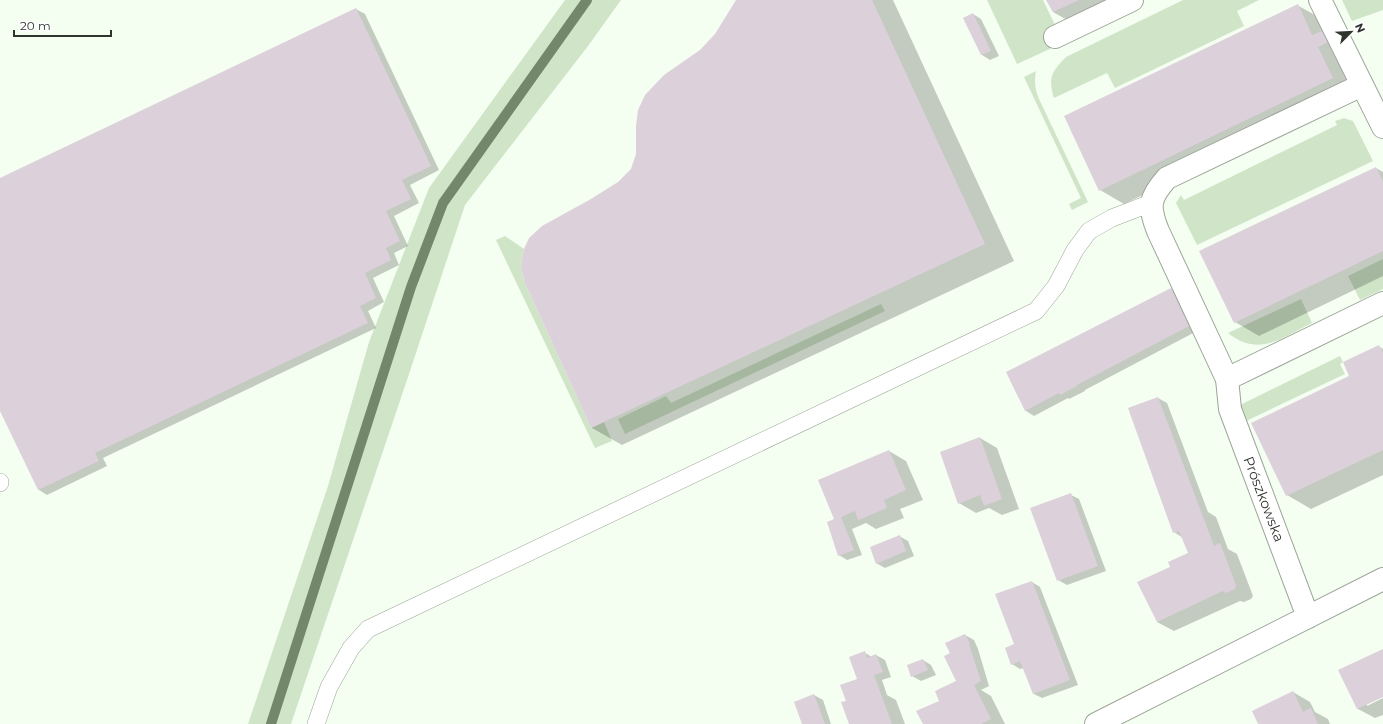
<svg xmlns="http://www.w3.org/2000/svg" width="1383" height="724" font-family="Montserrat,sans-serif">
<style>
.green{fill:#d0e5c8}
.shadow{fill:#0003}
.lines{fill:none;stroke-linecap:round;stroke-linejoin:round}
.stream{stroke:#73886b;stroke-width:10}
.building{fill:#dcd0da}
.service-casing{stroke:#9ca599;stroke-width:18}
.minor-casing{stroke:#9ca599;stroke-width:24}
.secondary-casing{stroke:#9ca599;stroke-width:24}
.service{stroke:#fff;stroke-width:17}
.minor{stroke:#fff;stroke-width:22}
.secondary{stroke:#fff;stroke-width:22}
.labels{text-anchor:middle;stroke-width:3;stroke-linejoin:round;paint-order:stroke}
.street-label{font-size:14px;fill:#30342f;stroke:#fff}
</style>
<rect width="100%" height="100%" fill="#f4fef1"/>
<g class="green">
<path d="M 565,0 L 621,0 L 588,46 L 465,205 L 409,374 L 291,724 L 248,724 L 328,486 L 369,342 L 429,188 Z"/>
<path d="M 987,0 L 1043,0 L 1056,27 L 1045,32 L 1052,48 L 1017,64 Z"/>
<path d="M 1183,0 L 1259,0 L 1237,11 L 1244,26 L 1115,88 L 1107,73 L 1054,98 C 1048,78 1051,72 1066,57 Z"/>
<path d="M 1342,0 L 1383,0 L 1383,10 L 1352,21 Z"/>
<path d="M 1036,71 C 1034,81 1035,90 1039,99 L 1088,202 L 1072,210 L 1069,204 L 1081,198 L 1024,77 Z"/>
<path d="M 1344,118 L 1353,121 L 1373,161 L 1197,245 L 1176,203 L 1181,195 L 1184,200 L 1337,125 L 1335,121 Z"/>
<path d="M 505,236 L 524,249 L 521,265 L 524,281 L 591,428 L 604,422 L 612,441 L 595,448 L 496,240 Z"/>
<path d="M 1383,259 L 1383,289 L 1360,300 L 1348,276 Z"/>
<path d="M 1301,299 L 1312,323 C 1283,337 1259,358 1228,333 Z"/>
<path d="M 881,304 L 885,311 L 625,434 L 618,419 L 666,396 L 671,403 Z"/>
<path d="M 1340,356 L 1343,362 L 1340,364 L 1345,374 L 1246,421 L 1242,411 L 1240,405 Z"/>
</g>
<g class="shadow">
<path d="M 737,0 L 893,0 L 1014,261 L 622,445 L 592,428 L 592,199 L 618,183 L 632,169 L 701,51 L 716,35 Z"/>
<path d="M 1047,0 L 1131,0 L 1078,26 L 1053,12 Z"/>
<path d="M 1297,5 L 1322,19 L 1357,92 L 1124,204 L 1100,190 Z"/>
<path d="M 356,9 L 365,14 L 439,170 L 410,185 L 419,203 L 394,216 L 408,246 L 394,253 L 399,265 L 373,278 L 384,302 L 368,311 L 376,328 L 103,458 L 107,466 L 47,495 L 39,490 L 0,408 L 0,179 Z"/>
<path d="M 973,14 L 981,19 L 999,56 L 990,60 L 982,55 L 964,18 Z"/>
<path d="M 1376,168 L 1383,172 L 1383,276 L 1259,336 L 1235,322 Z"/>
<path d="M 1171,289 L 1179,294 L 1197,331 L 1085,390 L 1085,391 L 1069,399 L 1068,398 L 1034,416 L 1026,411 L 1008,373 Z"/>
<path d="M 1378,346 L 1383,349 L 1383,475 L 1311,509 L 1287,495 L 1350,377 Z"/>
<path d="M 1158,398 L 1167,403 L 1208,512 L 1216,517 L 1228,549 L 1237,554 L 1253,596 L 1251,599 L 1244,602 L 1240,601 L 1174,631 L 1157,622 L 1171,567 L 1189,553 L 1183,538 L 1174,532 Z"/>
<path d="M 980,438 L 997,448 L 1019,509 L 1002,515 L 989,508 L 976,513 L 959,503 Z"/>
<path d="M 889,451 L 906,461 L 923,500 L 900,509 L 904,518 L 876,529 L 866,523 L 852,529 L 862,555 L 847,560 L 839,555 L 835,520 Z"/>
<path d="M 1071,495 L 1079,499 L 1106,571 L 1067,585 L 1058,580 Z"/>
<path d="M 899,536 L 908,541 L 914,556 L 885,568 L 876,563 Z"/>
<path d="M 1032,582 L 1040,587 L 1078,685 L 1042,698 L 1034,694 L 1024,668 L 1020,669 L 1012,664 Z"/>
<path d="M 965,635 L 974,640 L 978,649 L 989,686 L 981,690 L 991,696 L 1005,724 L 924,724 L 940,701 L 957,681 L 951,654 Z"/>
<path d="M 1383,650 L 1383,696 L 1367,704 L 1367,706 L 1383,698 L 1383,715 L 1375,718 L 1358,709 L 1340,670 Z"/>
<path d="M 865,653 L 872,657 L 876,655 L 885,660 L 891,677 L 882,680 L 887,695 L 896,700 L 905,724 L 850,724 L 847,701 L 859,680 Z"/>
<path d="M 923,660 L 931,665 L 936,675 L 921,681 L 912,676 Z"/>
<path d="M 1293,692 L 1310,702 L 1315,712 L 1328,719 L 1330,724 L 1259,724 Z"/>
<path d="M 814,695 L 823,700 L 831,724 L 803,724 Z"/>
</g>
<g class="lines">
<path class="stream" d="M 271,724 L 411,287 L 443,203 L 587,0"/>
</g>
<g class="building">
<path d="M 736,0 L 872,0 L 985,244 L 591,428 L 524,281 L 521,265 L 524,249 L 529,238 L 542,226 L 591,199 L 618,182 L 631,169 L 636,154 L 636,126 L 638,110 L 645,95 L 664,75 L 700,50 L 715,34 Z"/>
<path d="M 1046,0 L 1079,0 L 1053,12 Z"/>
<path d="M 1298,4 L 1312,35 L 1322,31 L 1328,42 L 1318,47 L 1333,78 L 1099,191 L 1064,116 Z"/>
<path d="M 356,8 L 431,166 L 402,180 L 411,199 L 386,211 L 400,241 L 386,248 L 391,260 L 365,273 L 376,298 L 360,306 L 368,323 L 95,453 L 99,461 L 38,490 L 0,411 L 0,178 Z"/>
<path d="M 973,13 L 991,51 L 981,55 L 963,18 Z"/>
<path d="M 1376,167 L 1383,182 L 1383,251 L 1234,323 L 1199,251 Z"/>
<path d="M 1171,288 L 1189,326 L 1077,385 L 1077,386 L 1060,395 L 1059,393 L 1025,411 L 1006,372 Z"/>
<path d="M 1379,345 L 1383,353 L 1383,450 L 1286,496 L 1251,423 L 1349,376 L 1343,362 Z"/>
<path d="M 1158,397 L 1214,546 L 1220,543 L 1236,585 L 1235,589 L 1226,593 L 1223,591 L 1157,622 L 1137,582 L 1170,567 L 1168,562 L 1188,553 L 1179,531 L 1173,533 L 1128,408 Z"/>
<path d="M 980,437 L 1002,499 L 984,506 L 980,495 L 958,504 L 940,452 Z"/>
<path d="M 889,450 L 906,490 L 884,500 L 887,508 L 858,520 L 855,511 L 841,517 L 854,550 L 838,556 L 827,522 L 834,519 L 818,480 Z"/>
<path d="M 1071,493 L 1098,566 L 1057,581 L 1030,508 Z"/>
<path d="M 900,535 L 906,551 L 876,564 L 870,547 Z"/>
<path d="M 1032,581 L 1070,680 L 1033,694 L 1020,661 L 1011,665 L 1005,648 L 1014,644 L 995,594 Z"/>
<path d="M 965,634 L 970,644 L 969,644 L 981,681 L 974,685 L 991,719 L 981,724 L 923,724 L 916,711 L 939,701 L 935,691 L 956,681 L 944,656 L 950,653 L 945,643 Z"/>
<path d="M 1383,649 L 1383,697 L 1357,709 L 1338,670 Z"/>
<path d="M 865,651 L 867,658 L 876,654 L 883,672 L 874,675 L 892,724 L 849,724 L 841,702 L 846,701 L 840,685 L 857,679 L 849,657 Z"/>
<path d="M 923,659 L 928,670 L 911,677 L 907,665 Z"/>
<path d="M 1293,691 L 1303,712 L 1311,708 L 1318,724 L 1258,724 L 1252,711 Z"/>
<path d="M 814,694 L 825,724 L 802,724 L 794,702 Z"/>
</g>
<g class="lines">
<defs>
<g id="service">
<path d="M 0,482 L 0,483"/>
<path d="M 316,724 L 329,687 L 351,648 L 368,629 L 1036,311 L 1056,286 L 1075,250 L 1089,231 L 1112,218 L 1151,203"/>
</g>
<g id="minor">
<path d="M 1320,0 L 1383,127"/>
<path d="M 1055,37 L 1132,0"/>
<path d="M 1227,379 L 1383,303"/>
<path d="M 1308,617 L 1230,409 L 1227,379 L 1158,231 C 1148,206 1149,198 1167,178 L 1362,85"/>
</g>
<path id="secondary" d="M 1096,724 L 1383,579"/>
</defs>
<use href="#service" class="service-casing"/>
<use href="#minor" class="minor-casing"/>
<use href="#secondary" class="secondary-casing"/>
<use href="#service" class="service"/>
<use href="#minor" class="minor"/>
<use href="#secondary" class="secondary"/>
</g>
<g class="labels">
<g class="street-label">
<text transform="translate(1264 499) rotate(69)" y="5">Prószkowska</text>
</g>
</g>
<g transform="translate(1351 32) rotate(66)" stroke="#ffffff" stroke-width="3" paint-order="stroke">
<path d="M0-3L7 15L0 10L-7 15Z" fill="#30342f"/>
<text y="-6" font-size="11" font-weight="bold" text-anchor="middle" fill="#30342f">N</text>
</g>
<path d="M14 30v6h97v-6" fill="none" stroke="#30342f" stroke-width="2"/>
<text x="20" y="30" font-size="12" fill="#30342f" stroke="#ffffff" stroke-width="3" paint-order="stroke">20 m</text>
</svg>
